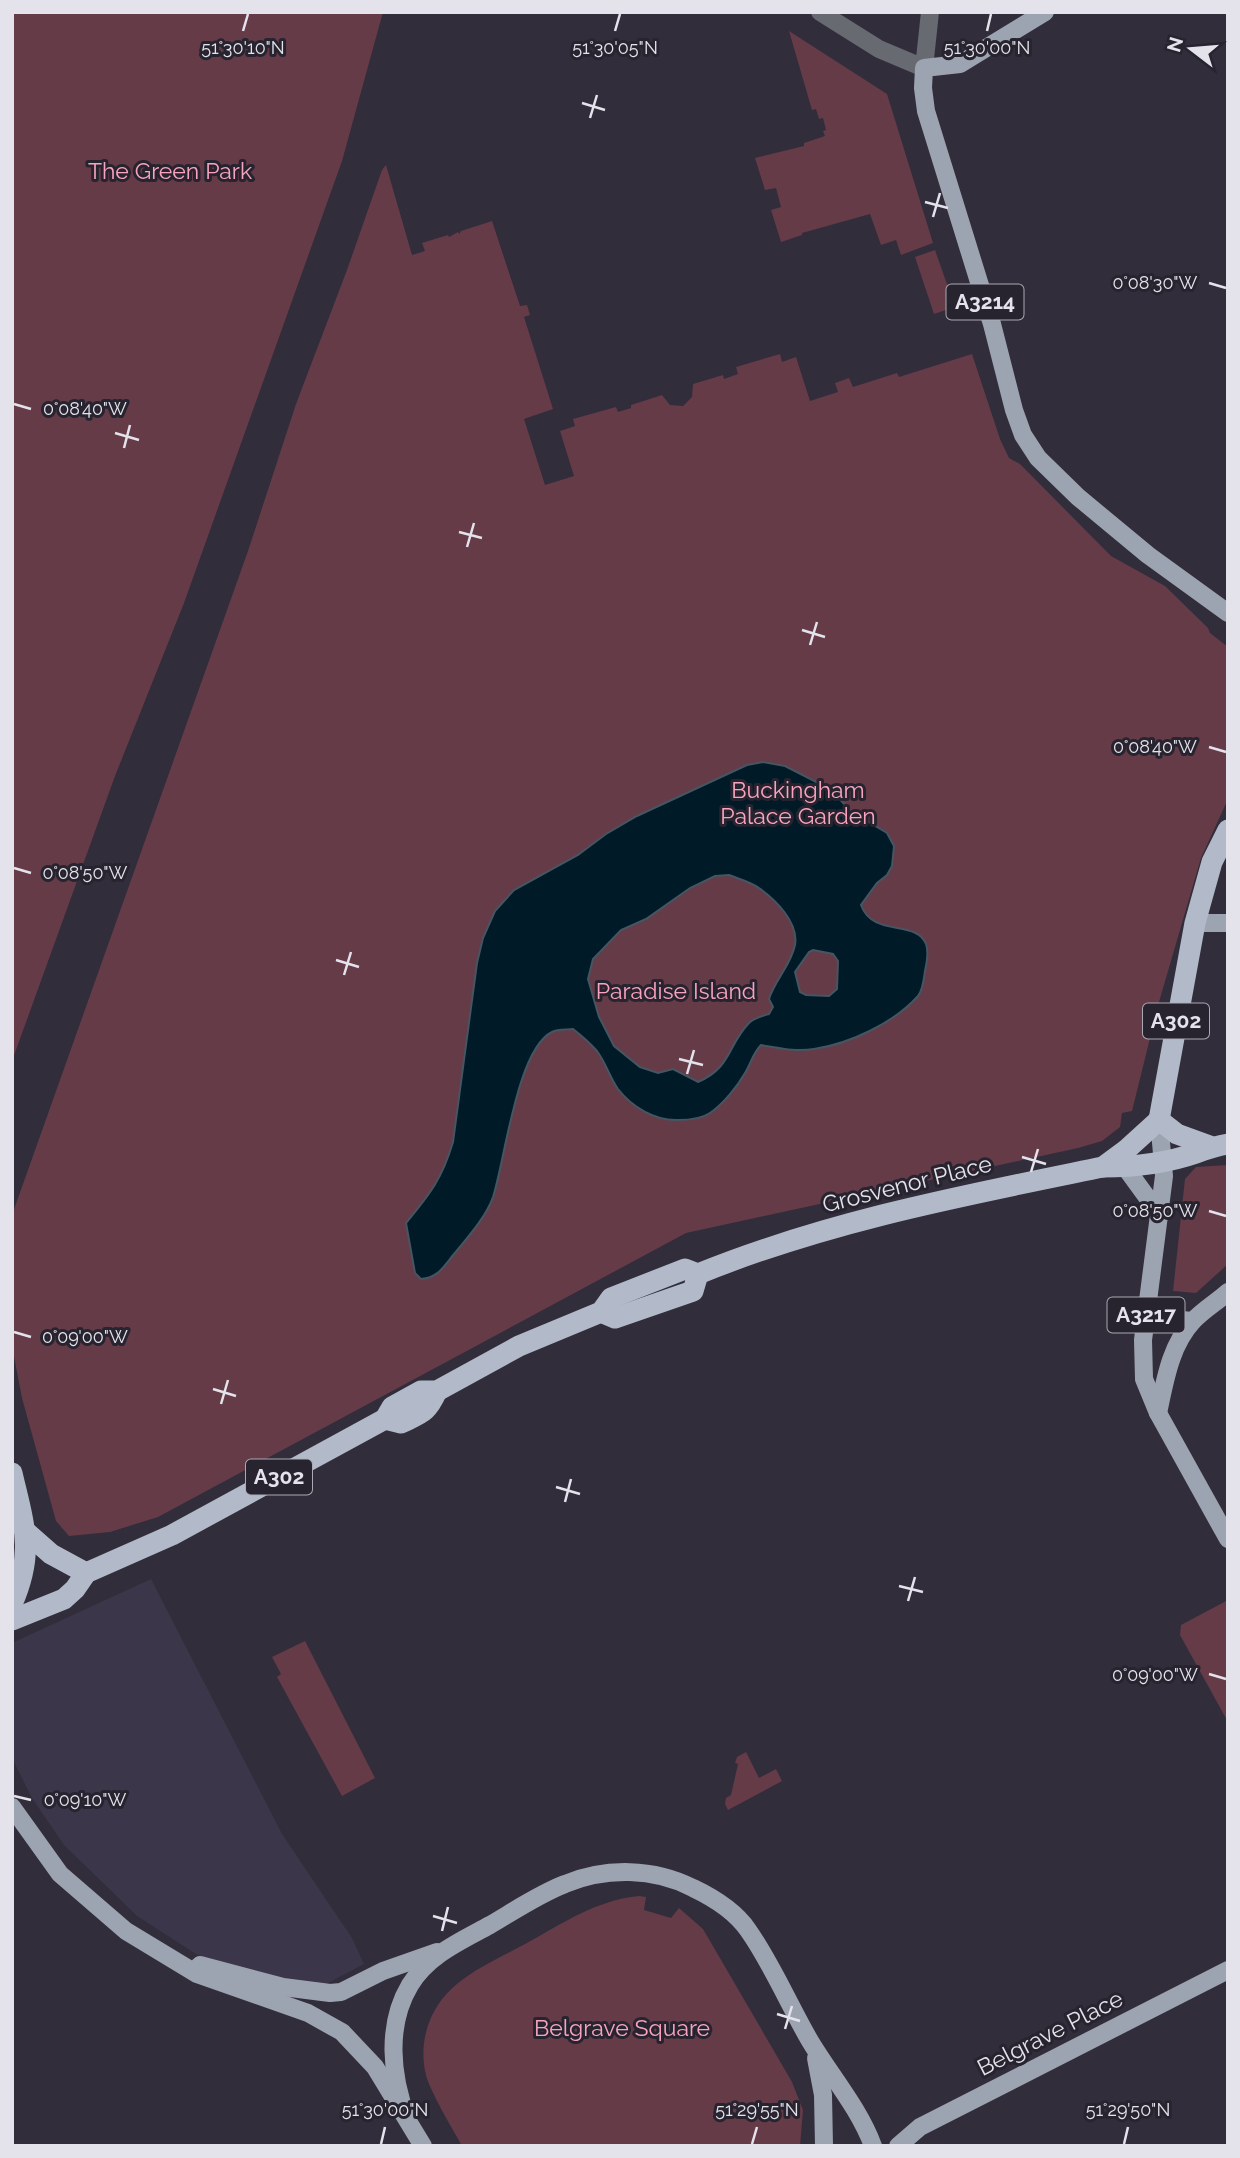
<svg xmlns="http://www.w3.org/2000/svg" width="1240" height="2158" font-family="Raleway,sans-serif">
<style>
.built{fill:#3b364a}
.green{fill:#653b48}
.water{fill:#011a27;stroke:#455662;stroke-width:2;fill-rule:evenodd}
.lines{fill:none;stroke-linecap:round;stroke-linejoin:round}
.minor{stroke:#676a71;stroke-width:18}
.major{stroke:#9da4b1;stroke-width:18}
.highway{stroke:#b2baca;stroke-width:21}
.ticks{fill:none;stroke:#e4e2eb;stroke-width:2.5}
.labels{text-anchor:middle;stroke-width:6;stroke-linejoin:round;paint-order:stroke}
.shield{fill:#272430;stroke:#aba9b3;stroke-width:2}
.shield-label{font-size:21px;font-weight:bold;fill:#e4e2eb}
.park-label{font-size:23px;fill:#f9a3be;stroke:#272430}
.street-label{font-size:23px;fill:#e4e2eb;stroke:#272430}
.ticks-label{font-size:18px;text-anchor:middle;fill:#e4e2eb;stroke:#272430;stroke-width:6;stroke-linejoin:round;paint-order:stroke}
</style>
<rect width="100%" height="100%" fill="#312d3b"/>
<path class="built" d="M 151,1579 L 282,1834 L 352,1938 L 364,1964 L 313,1991 L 263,1980 L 196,1954 L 137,1916 L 64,1845 L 32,1798 L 12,1758 L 12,1643 Z"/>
<g class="green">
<path d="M 12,12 L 383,12 L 342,161 L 184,603 L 115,776 L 12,1061 Z"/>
<path d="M 789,31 L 887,94 L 933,243 L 901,255 L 896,240 L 881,245 L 870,214 L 802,233 L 802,235 L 781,242 L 771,210 L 781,207 L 776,188 L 765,190 L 755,158 L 804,146 L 804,143 L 825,136 L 823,131 L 826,130 L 823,118 L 819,119 L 816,109 L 812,110 Z"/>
<path d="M 386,165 L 412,255 L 425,251 L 422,243 L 448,235 L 449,237 L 458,232 L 459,234 L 461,231 L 492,221 L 520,306 L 527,305 L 530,315 L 524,317 L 553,409 L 524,419 L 545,485 L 574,476 L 560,431 L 575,426 L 573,419 L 616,407 L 618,412 L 631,408 L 631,405 L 662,395 L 670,405 L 683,406 L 692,397 L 693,384 L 723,375 L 724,379 L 738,374 L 736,367 L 780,354 L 782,362 L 796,357 L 810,401 L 838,392 L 835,383 L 849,378 L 853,387 L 897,373 L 899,377 L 972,354 L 1000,439 L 1009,458 L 1020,464 L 1111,556 L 1165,586 L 1208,628 L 1210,633 L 1228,647 L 1228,799 L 1201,858 L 1159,1002 L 1132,1111 L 1122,1113 L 1120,1127 L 1102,1141 L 1078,1148 L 686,1233 L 158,1517 L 110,1532 L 69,1536 L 56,1521 L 22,1398 L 12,1346 L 12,1215 L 248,551 L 296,404 L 347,270 L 382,170 Z"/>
<path d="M 935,250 L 955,307 L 934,314 L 915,257 Z"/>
<path d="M 1228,1165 L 1228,1264 L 1196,1293 L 1173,1291 L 1185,1179 L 1196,1167 Z"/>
<path d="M 1228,1600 L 1228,1722 L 1180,1635 L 1181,1625 Z"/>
<path d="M 305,1641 L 375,1778 L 342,1796 L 277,1677 L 281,1674 L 272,1657 Z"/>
<path d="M 746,1752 L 759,1778 L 776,1769 L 782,1781 L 728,1810 L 725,1804 L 726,1798 L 731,1795 L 738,1764 L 735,1763 L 737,1757 Z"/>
<path d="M 639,1896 L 646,1897 L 644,1910 L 671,1918 L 679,1908 L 703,1929 L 792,2082 L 803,2110 L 800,2146 L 462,2146 C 451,2126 438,2105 429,2084 C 423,2070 422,2052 425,2037 C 436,1983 483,1967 527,1943 C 563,1923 597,1900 639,1896 Z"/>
</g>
<path class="water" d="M 763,762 L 785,766 L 832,790 L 850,811 L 887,833 L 894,846 L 892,866 L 887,875 L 877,883 L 861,905 C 873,938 916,919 926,944 C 929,952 927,962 925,971 C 924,978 923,990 918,996 C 894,1023 849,1044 814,1049 C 795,1052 780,1048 761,1045 C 753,1053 751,1063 745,1073 C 737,1087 723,1104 710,1113 C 701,1119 688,1120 678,1120 C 655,1121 632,1107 618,1089 C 610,1078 606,1063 597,1051 C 590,1043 582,1036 573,1029 C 567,1030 558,1029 552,1032 C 517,1049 505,1160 493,1197 C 486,1217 467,1238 454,1254 C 444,1266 438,1278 421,1279 L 415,1273 L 406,1223 C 430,1194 442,1179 453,1142 L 477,963 L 483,938 L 495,911 L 514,890 L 578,855 L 606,834 L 637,816 L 747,765 ZM 729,875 C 739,879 751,882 759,888 C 776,900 799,923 795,945 C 791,965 775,980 769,999 L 773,1007 L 769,1014 C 762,1016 754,1018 749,1023 C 727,1046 732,1067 698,1082 L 673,1069 L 658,1073 L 640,1067 L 614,1046 L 599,1017 L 588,979 L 593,959 L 621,930 L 646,919 L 690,888 L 715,876 ZM 813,950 L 833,954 L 838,961 L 837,989 L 829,996 L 806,995 L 800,992 L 795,972 L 809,952 Z"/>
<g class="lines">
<path class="minor" d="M 820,12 L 879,49 L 924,68 L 930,12"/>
<g class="major">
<path d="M 1045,12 L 960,64 L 924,68 L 923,88 L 926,111 L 992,324 L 1014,410 L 1023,435 L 1038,458 L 1078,497 L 1148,555 L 1228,613"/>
<path d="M 1195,923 L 1228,923"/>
<path d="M 1159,1120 L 1164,1176 L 1143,1340 L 1144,1379 L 1158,1413 L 1228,1539"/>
<path d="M 1125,1167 L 1160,1215"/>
<path d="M 1147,1307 L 1169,1319 L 1193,1321"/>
<path d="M 1158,1413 C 1165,1381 1170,1346 1193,1321 C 1203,1310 1217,1302 1228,1292"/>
<path d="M 12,1807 L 60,1874 L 126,1931 L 197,1974 L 308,2013 L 342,2032 L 375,2067 L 423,2146"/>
<path d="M 200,1965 L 283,1987 L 330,1993 L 341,1992 L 383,1971 L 437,1952"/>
<path d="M 816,2058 L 823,2095 L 824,2146"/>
<path d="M 407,2118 C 391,2076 386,2025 410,1985 C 428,1955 461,1941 490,1925 C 514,1911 539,1894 565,1884 C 606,1867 654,1868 693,1888 C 714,1898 735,1911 748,1930 C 772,1964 789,2005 810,2041 C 831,2076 859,2108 873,2146"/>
<path d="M 898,2146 L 920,2127 L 1228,1970"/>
</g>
<g class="highway">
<path d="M 1159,1120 L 1195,923 L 1212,862 L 1228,830"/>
<path d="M 1159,1120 L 1177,1134 L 1210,1146"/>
<path d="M 1103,1167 C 1133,1167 1167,1163 1196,1153 C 1207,1149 1216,1146 1228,1144"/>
<path d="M 601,1312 L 615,1318 L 693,1291 L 698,1274"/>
<path d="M 385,1419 L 401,1423 C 422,1413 427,1413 437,1391"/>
<path d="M 12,1473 C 24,1525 35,1552 12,1604"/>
<path d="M 26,1532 L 51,1554 L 86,1573"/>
<path d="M 12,1620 L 64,1599 L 75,1589 L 86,1573 L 172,1535 L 385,1419 L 392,1407 L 421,1391 L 437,1391 L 519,1346 L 601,1312 L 611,1298 L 685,1269 L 698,1274 C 828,1221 966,1195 1103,1167 L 1126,1150 L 1159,1120"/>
</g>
</g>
<path class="ticks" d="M 243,31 L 248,14M 615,31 L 620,14M 987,31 L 991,14M 582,103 L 605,110M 590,118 L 597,95M 925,202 L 948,208M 933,217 L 940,193M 1209,283 L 1226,288M 14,404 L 31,409M 115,433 L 139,440M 124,448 L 130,425M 459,532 L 482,538M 467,547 L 474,523M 802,630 L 825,637M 810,645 L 817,622M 1209,747 L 1226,752M 14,868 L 31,873M 336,960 L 359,967M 344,975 L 351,952M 679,1059 L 703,1065M 687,1074 L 694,1050M 1022,1157 L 1046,1164M 1031,1172 L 1038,1149M 1209,1211 L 1226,1216M 14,1332 L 31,1337M 213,1389 L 236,1396M 221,1404 L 228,1380M 556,1487 L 580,1494M 565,1502 L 571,1479M 899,1586 L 923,1592M 908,1601 L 915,1577M 1209,1674 L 1226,1679M 14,1796 L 31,1800M 433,1916 L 457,1923M 442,1931 L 448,1907M 777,2014 L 800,2021M 785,2029 L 792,2006M 381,2144 L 385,2127M 752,2144 L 757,2127M 1124,2144 L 1128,2127"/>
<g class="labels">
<g class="shield">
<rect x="946.5" y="284.5" width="77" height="35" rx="5"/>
<rect x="1143" y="1003.5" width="66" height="35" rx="5"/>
<rect x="1107.5" y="1297.5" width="77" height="35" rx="5"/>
<rect x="246" y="1459.5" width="66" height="35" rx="5"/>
</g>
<g class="shield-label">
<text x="985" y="309">A3214</text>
<text x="1176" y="1028">A302</text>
<text x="1146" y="1322">A3217</text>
<text x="279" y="1484">A302</text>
</g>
<g class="park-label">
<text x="170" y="179">The Green Park</text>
<text x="798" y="798">Buckingham<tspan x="798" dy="26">Palace Garden</tspan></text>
<text x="676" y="999">Paradise Island</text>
<text x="622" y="2036">Belgrave Square</text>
</g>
<g class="street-label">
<text transform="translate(907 1184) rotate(-14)" y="8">Grosvenor Place</text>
<text transform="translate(1050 2033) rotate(-27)" y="8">Belgrave Place</text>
</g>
</g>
<g class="ticks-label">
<text x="243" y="54">51°30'10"N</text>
<text x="615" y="54">51°30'05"N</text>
<text x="987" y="54">51°30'00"N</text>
<text x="1155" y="289">0°08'30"W</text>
<text x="85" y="415">0°08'40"W</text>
<text x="1155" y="753">0°08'40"W</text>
<text x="85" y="879">0°08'50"W</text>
<text x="1155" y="1217">0°08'50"W</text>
<text x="85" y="1343">0°09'00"W</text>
<text x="1155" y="1681">0°09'00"W</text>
<text x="85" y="1806">0°09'10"W</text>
<text x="385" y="2116">51°30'00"N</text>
<text x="757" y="2116">51°29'55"N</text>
<text x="1128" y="2116">51°29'50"N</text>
</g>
<rect width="1240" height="2158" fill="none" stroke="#e4e2eb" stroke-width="28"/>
<g transform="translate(1191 49) rotate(286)" stroke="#272430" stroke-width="5" paint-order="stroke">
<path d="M0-5L12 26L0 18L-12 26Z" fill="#e4e2eb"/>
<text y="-10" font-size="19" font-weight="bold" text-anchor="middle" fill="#e4e2eb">N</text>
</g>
</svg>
